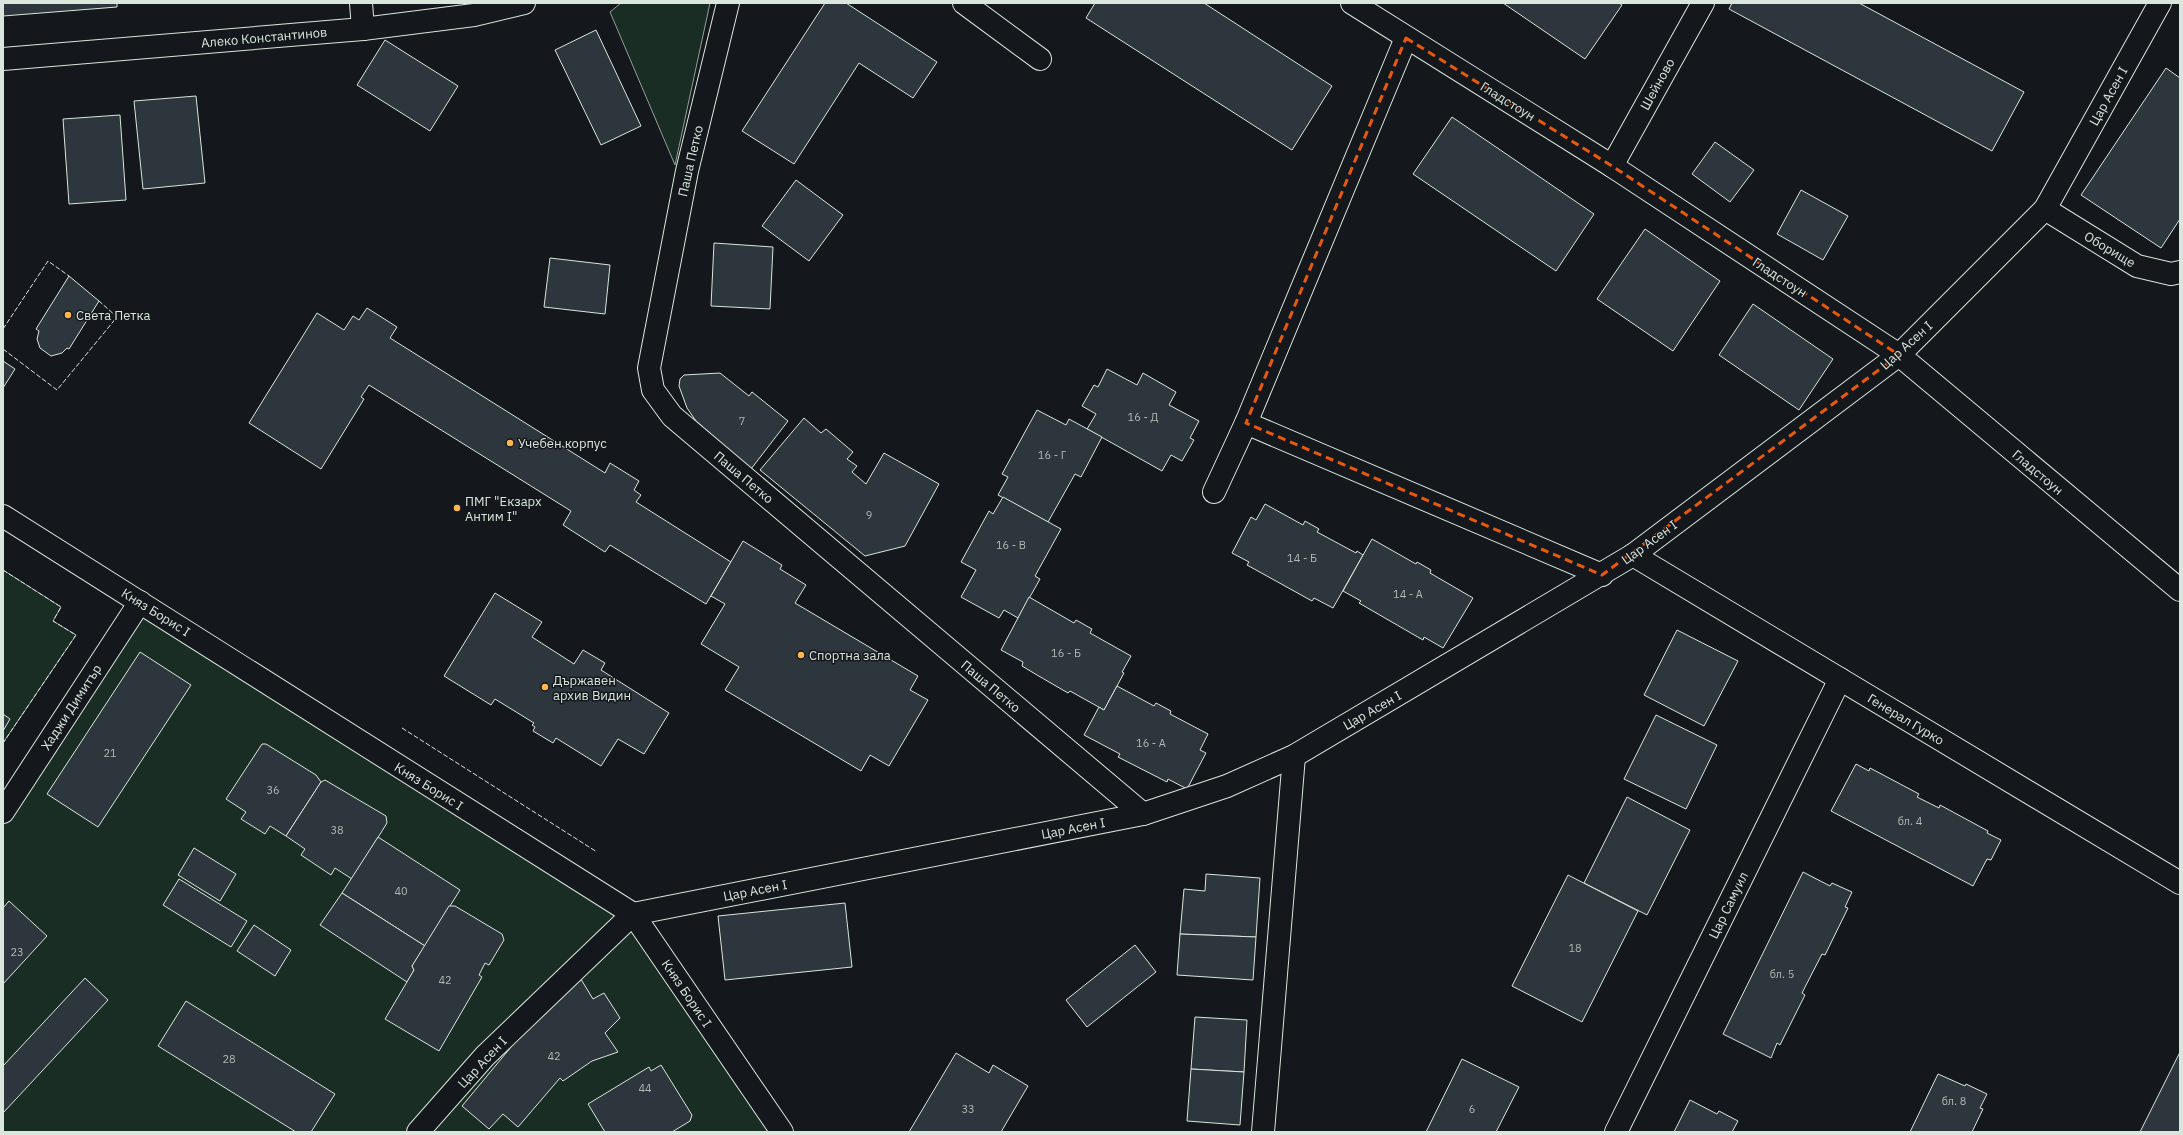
<svg xmlns="http://www.w3.org/2000/svg" width="2183" height="1135" font-family="'IBM Plex Sans',sans-serif">
<style>
.green{fill:#1a2d24;stroke:#939e99}
.building{fill:#2c363c;stroke:#d8e6dc}
.lines{fill:none;stroke-linecap:round;stroke-linejoin:round}
.minor-casing{stroke:#d8e6dc;stroke-width:24}
.minor{stroke:#14181c;stroke-width:22}
.fence{stroke:#d8e6dc;stroke-width:1;stroke-dasharray:5 2;stroke-linecap:butt}
.marked{fill:none;stroke:#e8590c;stroke-width:3;stroke-dasharray:8 5;stroke-linejoin:round}
.poi-dot{fill:#ffb74d;stroke:#14181c;stroke-width:1.5}
.labels{text-anchor:middle;stroke-width:3;stroke-linejoin:round;paint-order:stroke}
.number-label{font-size:11px;fill:#adbab4}
.street-label{font-size:13px;fill:#d8e6dc;stroke:#14181c}
.poi-label{font-size:13px;fill:#d8e6dc;stroke:#14181c;text-anchor:start}
</style>
<rect width="100%" height="100%" fill="#14181c"/>
<g class="green">
<path d="M 621,3 L 710,3 L 675,165 L 610,12 Z"/>
<path d="M 3,570 L 61,607 L 53,621 L 76,635 L 3,743 Z"/>
<path d="M 140,602 L 633,914 L 782,1132 L 3,1132 L 3,812 Z"/>
</g>
<g class="building">
<path d="M 3,3 L 117,3 L 117,7 L 3,16 Z"/>
<path d="M 825,3 L 846,3 L 937,62 L 913,98 L 859,63 L 794,164 L 742,131 Z"/>
<path d="M 1095,3 L 1204,3 L 1332,86 L 1292,150 L 1086,18 Z"/>
<path d="M 1503,3 L 1619,3 L 1622,5 L 1585,59 Z"/>
<path d="M 1732,3 L 1859,3 L 2024,92 L 1992,151 L 1729,9 Z"/>
<path d="M 596,30 L 641,126 L 601,145 L 555,50 Z"/>
<path d="M 385,40 L 458,86 L 430,131 L 357,85 Z"/>
<path d="M 2166,68 L 2180,78 L 2180,219 L 2161,248 L 2081,195 Z"/>
<path d="M 196,96 L 205,183 L 143,189 L 134,101 Z"/>
<path d="M 120,115 L 126,200 L 69,204 L 63,119 Z"/>
<path d="M 1452,117 L 1594,214 L 1556,271 L 1413,174 Z"/>
<path d="M 1715,142 L 1754,170 L 1730,202 L 1692,174 Z"/>
<path d="M 796,180 L 843,215 L 809,261 L 762,226 Z"/>
<path d="M 1801,190 L 1848,216 L 1823,260 L 1777,234 Z"/>
<path d="M 1645,229 L 1720,281 L 1673,351 L 1597,299 Z"/>
<path d="M 714,243 L 773,247 L 770,309 L 711,306 Z"/>
<path d="M 550,258 L 610,265 L 605,314 L 544,307 Z"/>
<path d="M 69,276 L 99,301 L 69,349 L 67,348 L 62,353 L 51,356 L 40,348 L 37,339 L 39,331 L 36,329 Z"/>
<path d="M 1753,304 L 1833,359 L 1799,410 L 1719,355 Z"/>
<path d="M 367,308 L 397,327 L 390,338 L 605,473 L 610,463 L 639,481 L 634,490 L 641,495 L 636,502 L 731,562 L 706,604 L 610,545 L 605,552 L 563,525 L 571,511 L 369,385 L 361,397 L 364,399 L 321,469 L 249,423 L 317,313 L 344,330 L 353,316 L 359,320 Z"/>
<path d="M 3,361 L 15,369 L 3,388 Z"/>
<path d="M 1107,369 L 1137,385 L 1143,373 L 1176,392 L 1169,405 L 1199,421 L 1190,438 L 1194,440 L 1182,461 L 1171,455 L 1162,471 L 1087,429 L 1096,414 L 1082,406 L 1094,385 L 1098,387 Z"/>
<path d="M 720,373 L 749,396 L 752,392 L 788,421 L 751,469 L 719,444 L 721,443 L 696,421 L 687,408 L 679,386 L 680,379 L 684,375 Z"/>
<path d="M 1037,410 L 1066,425 L 1069,419 L 1102,437 L 1081,477 L 1075,474 L 1048,522 L 998,495 L 1008,477 L 1002,474 Z"/>
<path d="M 804,418 L 821,433 L 826,429 L 853,452 L 847,459 L 857,466 L 852,472 L 866,484 L 884,453 L 939,484 L 905,546 L 865,556 L 760,470 Z"/>
<path d="M 1003,497 L 1061,529 L 1035,576 L 1040,579 L 1018,618 L 1004,610 L 999,618 L 961,597 L 976,570 L 961,562 L 989,511 L 993,514 Z"/>
<path d="M 1265,504 L 1303,525 L 1305,521 L 1319,529 L 1317,532 L 1356,553 L 1357,551 L 1363,555 L 1333,608 L 1314,598 L 1312,601 L 1247,565 L 1249,562 L 1232,553 L 1251,517 L 1256,520 Z"/>
<path d="M 1372,539 L 1416,564 L 1417,562 L 1431,570 L 1430,573 L 1473,598 L 1443,648 L 1424,637 L 1423,640 L 1359,603 L 1361,601 L 1343,591 Z"/>
<path d="M 743,541 L 782,565 L 780,569 L 806,585 L 795,603 L 918,676 L 910,690 L 928,700 L 889,766 L 870,755 L 861,771 L 725,690 L 739,667 L 701,644 L 725,604 L 711,596 Z"/>
<path d="M 495,593 L 542,622 L 532,637 L 574,664 L 583,650 L 605,663 L 601,670 L 669,713 L 644,754 L 618,739 L 601,766 L 556,738 L 553,743 L 533,731 L 535,727 L 532,725 L 534,723 L 495,699 L 491,705 L 444,676 Z"/>
<path d="M 1029,597 L 1074,623 L 1076,620 L 1092,629 L 1090,633 L 1131,656 L 1122,672 L 1124,673 L 1104,710 L 1070,691 L 1068,693 L 1037,675 L 1022,666 L 1023,662 L 1001,650 Z"/>
<path d="M 1677,630 L 1738,661 L 1704,726 L 1644,695 Z"/>
<path d="M 140,652 L 191,685 L 98,827 L 47,794 Z"/>
<path d="M 1117,686 L 1154,706 L 1156,703 L 1171,711 L 1170,714 L 1208,734 L 1200,750 L 1206,753 L 1187,789 L 1168,779 L 1167,782 L 1118,757 L 1120,754 L 1084,735 L 1099,707 L 1104,710 Z"/>
<path d="M 3,714 L 10,719 L 3,731 Z"/>
<path d="M 1656,715 L 1717,745 L 1686,809 L 1624,779 Z"/>
<path d="M 262,744 L 266,744 L 316,775 L 321,782 L 286,836 L 270,826 L 265,834 L 241,819 L 246,812 L 226,799 Z"/>
<path d="M 1856,764 L 1869,771 L 1870,768 L 1919,794 L 1917,797 L 1939,808 L 1940,805 L 1988,831 L 1987,833 L 2001,840 L 1991,860 L 1987,859 L 1973,886 L 1831,811 Z"/>
<path d="M 325,780 L 386,816 L 387,823 L 352,879 L 335,868 L 331,875 L 301,855 L 305,849 L 286,836 L 321,782 Z"/>
<path d="M 1627,797 L 1690,830 L 1647,915 L 1584,883 Z"/>
<path d="M 378,837 L 460,890 L 425,946 L 342,893 Z"/>
<path d="M 194,848 L 236,874 L 220,901 L 178,875 Z"/>
<path d="M 1803,872 L 1830,886 L 1832,883 L 1852,892 L 1845,907 L 1848,908 L 1825,955 L 1822,954 L 1802,993 L 1805,995 L 1780,1045 L 1777,1043 L 1771,1058 L 1723,1034 Z"/>
<path d="M 1206,874 L 1260,878 L 1256,937 L 1180,934 L 1184,889 L 1205,891 Z"/>
<path d="M 1568,875 L 1638,911 L 1582,1022 L 1512,986 Z"/>
<path d="M 179,879 L 247,921 L 231,947 L 163,905 Z"/>
<path d="M 342,893 L 425,946 L 412,966 L 414,970 L 407,982 L 320,925 Z"/>
<path d="M 9,901 L 47,936 L 3,984 L 3,908 Z"/>
<path d="M 845,903 L 852,967 L 725,980 L 718,916 Z"/>
<path d="M 449,906 L 455,906 L 502,934 L 504,940 L 489,965 L 485,963 L 479,975 L 482,977 L 439,1051 L 385,1019 L 414,970 L 412,966 Z"/>
<path d="M 254,925 L 291,950 L 275,976 L 237,951 Z"/>
<path d="M 1180,934 L 1256,937 L 1253,980 L 1177,975 Z"/>
<path d="M 1135,945 L 1156,972 L 1087,1027 L 1066,1000 Z"/>
<path d="M 579,976 L 593,999 L 604,993 L 620,1018 L 605,1033 L 618,1052 L 592,1061 L 563,1081 L 560,1078 L 518,1127 L 503,1114 L 489,1129 L 462,1106 L 551,999 Z"/>
<path d="M 85,978 L 108,1000 L 3,1113 L 3,1066 Z"/>
<path d="M 186,1001 L 335,1094 L 311,1132 L 296,1132 L 158,1046 Z"/>
<path d="M 1195,1017 L 1247,1020 L 1244,1072 L 1191,1069 Z"/>
<path d="M 2180,1052 L 2180,1132 L 2140,1132 Z"/>
<path d="M 956,1053 L 989,1073 L 993,1065 L 1028,1086 L 1001,1132 L 909,1132 Z"/>
<path d="M 1462,1059 L 1519,1087 L 1496,1132 L 1426,1132 Z"/>
<path d="M 661,1065 L 692,1115 L 690,1121 L 672,1132 L 605,1132 L 588,1104 L 649,1067 L 651,1071 Z"/>
<path d="M 1191,1069 L 1244,1072 L 1240,1125 L 1187,1121 Z"/>
<path d="M 1938,1074 L 1965,1086 L 1966,1084 L 1987,1094 L 1980,1108 L 1983,1109 L 1972,1132 L 1910,1132 Z"/>
<path d="M 1690,1100 L 1717,1114 L 1719,1111 L 1738,1121 L 1732,1132 L 1674,1132 Z"/>
</g>
<g class="lines">
<defs>
<g id="minor">
<path d="M 361,3 L 363,29"/>
<path d="M 728,3 L 687,171 L 649,368 L 653,390 L 672,416 L 1143,814"/>
<path d="M 964,3 L 1040,59"/>
<path d="M 1352,3 L 1612,166 L 1899,355 L 2180,590"/>
<path d="M 3,59 L 363,29 L 474,15 L 524,3"/>
<path d="M 1612,166 L 1703,3"/>
<path d="M 2045,209 L 2137,266 L 2171,274 L 2180,272"/>
<path d="M 1246,423 L 1602,575"/>
<path d="M 1214,492 L 1246,423 L 1406,38"/>
<path d="M 3,516 L 633,914 L 782,1132"/>
<path d="M 1633,555 L 2180,883"/>
<path d="M 3,812 L 140,602"/>
<path d="M 418,1132 L 485,1056 L 633,914 L 1143,814 L 1227,786 L 1294,756 L 1633,555 L 1899,355 L 2045,209 L 2160,3"/>
<path d="M 1263,1132 L 1294,756"/>
<path d="M 1616,1132 L 1840,679"/>
</g>
</defs>
<use href="#minor" class="minor-casing"/>
<use href="#minor" class="minor"/>
<g class="fence">
<path d="M 3,329 L 48,261 L 69,276"/>
<path d="M 3,349 L 57,390 L 117,317 L 99,301"/>
<path d="M 3,570 L 61,607 L 53,621 L 76,635 L 3,743"/>
<path d="M 402,728 L 597,852"/>
</g>
</g>
<path class="marked" d="M 1406,38 L 1612,166 L 1899,355 L 1602,575 L 1246,423 Z"/>
<g class="poi-dot">
<circle cx="68" cy="315" r="4"/>
<circle cx="510" cy="443" r="4"/>
<circle cx="457" cy="508" r="4"/>
<circle cx="801" cy="655" r="4"/>
<circle cx="545" cy="687" r="4"/>
</g>
<g class="labels">
<g class="number-label">
<text x="1143" y="421">16 - Д</text>
<text x="742" y="425">7</text>
<text x="1052" y="459">16 - Г</text>
<text x="869" y="519">9</text>
<text x="1011" y="549">16 - В</text>
<text x="1302" y="562">14 - Б</text>
<text x="1408" y="598">14 - А</text>
<text x="1066" y="657">16 - Б</text>
<text x="1151" y="747">16 - А</text>
<text x="110" y="757">21</text>
<text x="273" y="794">36</text>
<text x="1910" y="825">бл. 4</text>
<text x="337" y="834">38</text>
<text x="401" y="895">40</text>
<text x="1575" y="952">18</text>
<text x="17" y="956">23</text>
<text x="1782" y="978">бл. 5</text>
<text x="445" y="984">42</text>
<text x="554" y="1060">42</text>
<text x="229" y="1063">28</text>
<text x="645" y="1092">44</text>
<text x="1954" y="1105">бл. 8</text>
<text x="968" y="1113">33</text>
<text x="1472" y="1113">6</text>
</g>
<g class="street-label">
<text transform="translate(264 37) rotate(-5)" y="5">Алеко Константинов</text>
<text transform="translate(1657 84) rotate(-61)" y="5">Шейново</text>
<text transform="translate(2108 96) rotate(-61)" y="5">Цар Асен I</text>
<text transform="translate(1508 101) rotate(32)" y="5">Гладстоун</text>
<text transform="translate(690 161) rotate(-77)" y="5">Паша Петко</text>
<text transform="translate(2110 249) rotate(31)" y="5">Оборище</text>
<text transform="translate(1780 277) rotate(33)" y="5">Гладстоун</text>
<text transform="translate(1906 345) rotate(-42)" y="5">Цар Асен I</text>
<text transform="translate(2038 472) rotate(40)" y="5">Гладстоун</text>
<text transform="translate(744 477) rotate(40)" y="5">Паша Петко</text>
<text transform="translate(1649 542) rotate(-36)" y="5">Цар Асен I</text>
<text transform="translate(156 612) rotate(32)" y="5">Княз Борис I</text>
<text transform="translate(991 686) rotate(40)" y="5">Паша Петко</text>
<text transform="translate(71 707) rotate(-57)" y="5">Хаджи Димитър</text>
<text transform="translate(1372 710) rotate(-30)" y="5">Цар Асен I</text>
<text transform="translate(1906 719) rotate(31)" y="5">Генерал Гурко</text>
<text transform="translate(429 786) rotate(32)" y="5">Княз Борис I</text>
<text transform="translate(1073 828) rotate(-11)" y="5">Цар Асен I</text>
<text transform="translate(755 890) rotate(-11)" y="5">Цар Асен I</text>
<text transform="translate(1728 905) rotate(-64)" y="5">Цар Самуил</text>
<text transform="translate(687 993) rotate(56)" y="5">Княз Борис I</text>
<text transform="translate(482 1062) rotate(-47)" y="5">Цар Асен I</text>
</g>
<g class="poi-label">
<text x="76" y="320">Света Петка</text>
<text x="518" y="448">Учебен корпус</text>
<text x="465" y="506">ПМГ "Екзарх<tspan x="465" dy="15">Антим I"</tspan></text>
<text x="809" y="660">Спортна зала</text>
<text x="553" y="685">Държавен<tspan x="553" dy="15">архив Видин</tspan></text>
</g>
</g>
<rect width="2183" height="1135" fill="none" stroke="#d8e6dc" stroke-width="8"/>
</svg>
